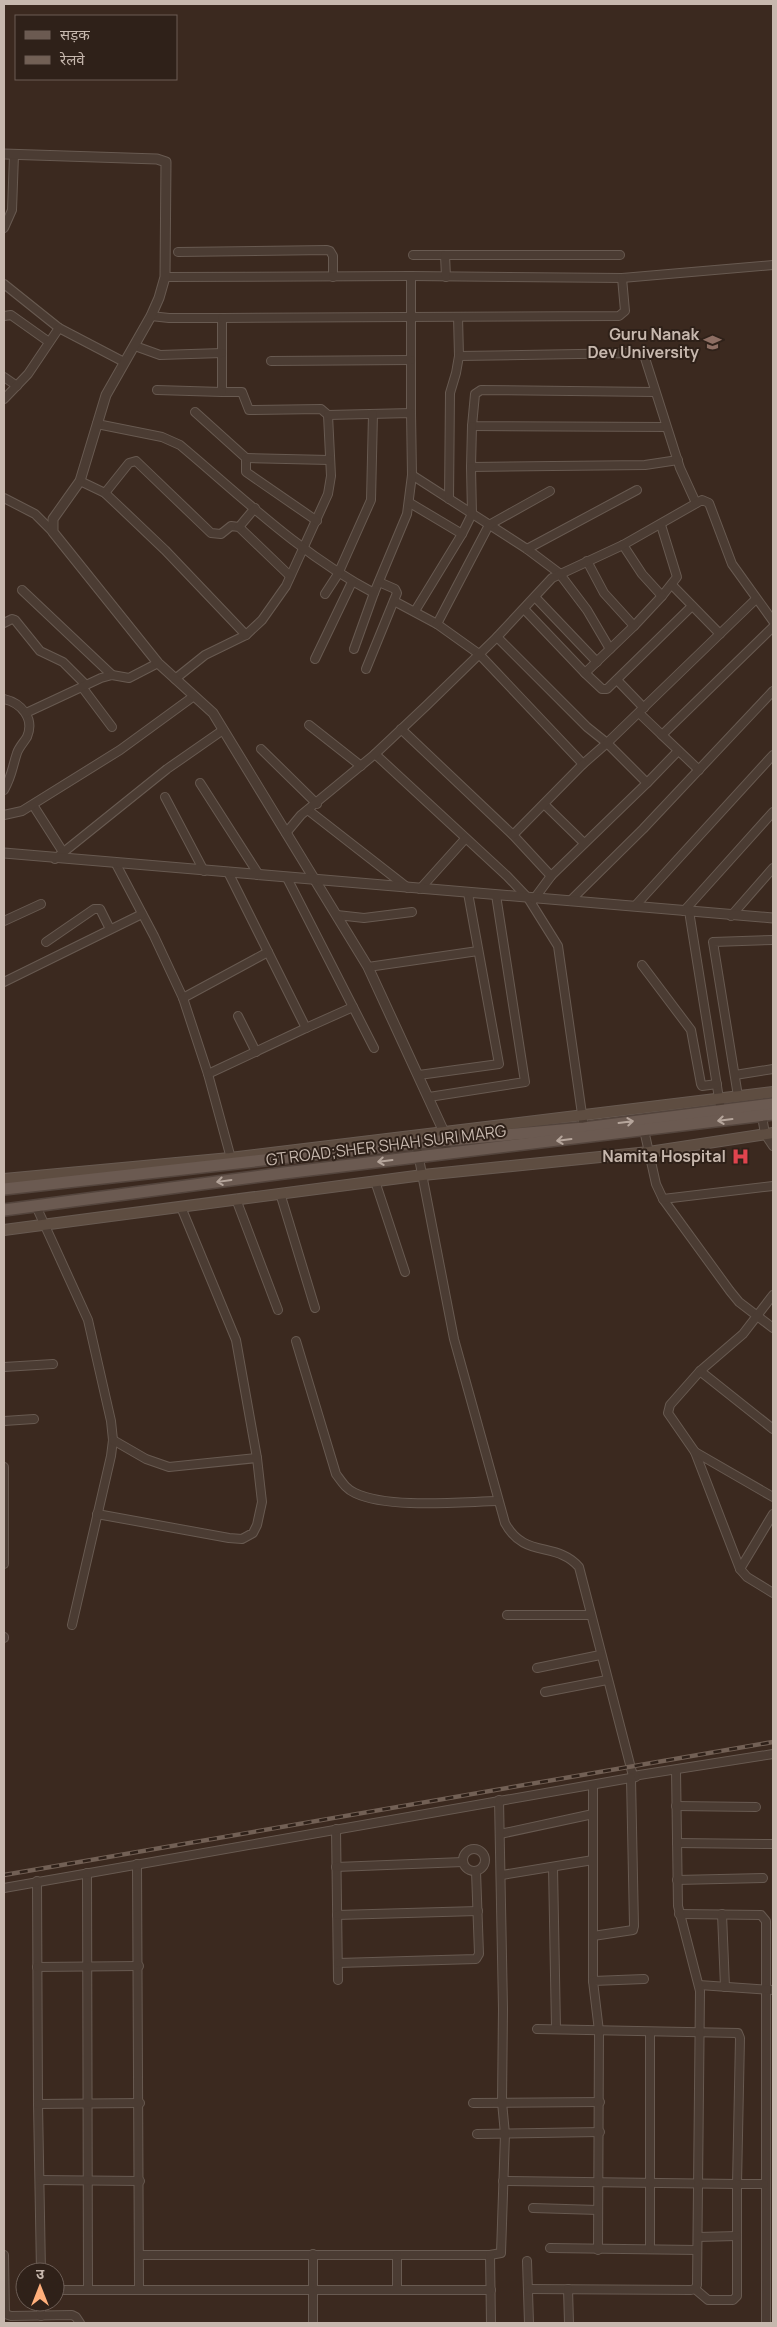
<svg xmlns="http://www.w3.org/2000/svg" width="777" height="2327" font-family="Manrope,'Noto Sans Devanagari',sans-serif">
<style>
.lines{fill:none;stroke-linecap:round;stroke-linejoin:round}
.minor-casing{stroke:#685a51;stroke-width:10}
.tertiary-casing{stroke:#685a51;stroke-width:11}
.secondary-casing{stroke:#685a51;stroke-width:12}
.primary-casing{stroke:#54453d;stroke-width:14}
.minor{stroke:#4b3c33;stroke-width:8}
.tertiary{stroke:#4b3c33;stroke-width:9}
.secondary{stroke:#5e4d41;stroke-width:10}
.primary{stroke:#6b5a51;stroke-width:11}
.rail-casing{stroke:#726055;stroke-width:4.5}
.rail{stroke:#2f2119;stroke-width:2.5;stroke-dasharray:8;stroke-linecap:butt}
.oneway{stroke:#b5a59b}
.labels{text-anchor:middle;stroke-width:4;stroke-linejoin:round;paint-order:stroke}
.poi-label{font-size:16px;font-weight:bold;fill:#c7b8ae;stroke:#2f2119;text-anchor:end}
.street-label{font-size:16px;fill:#c7b8ae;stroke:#2f2119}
</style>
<rect width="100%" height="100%" fill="#3b291f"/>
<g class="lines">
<defs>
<g id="minor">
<path d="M 4,228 L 12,210 L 14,155"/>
<path d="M 178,252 L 327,250 L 330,251 L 333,256 L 333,277"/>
<path d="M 413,255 L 445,255"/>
<path d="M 411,276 L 411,413"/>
<path d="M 165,277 L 411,276 L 622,278 L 773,265"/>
<path d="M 446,277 L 445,255 L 620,255"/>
<path d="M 4,284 L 59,328"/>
<path d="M 4,316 L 11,315 L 49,342"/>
<path d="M 151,316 L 169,318 L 222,318 L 222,392 L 242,392 L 249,410 L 321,409 L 328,415 L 331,476 L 328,494 L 286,586 L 262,620 L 246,635 L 205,655 L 175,679"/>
<path d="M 458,317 L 459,356"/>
<path d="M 222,318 L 619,316 L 625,311 L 622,278"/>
<path d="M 135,346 L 160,355 L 222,353"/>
<path d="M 271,361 L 411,360"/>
<path d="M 4,377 L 17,386"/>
<path d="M 157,390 L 222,392"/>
<path d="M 654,392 L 481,390 L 475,394 L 472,426 L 666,427"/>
<path d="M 4,399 L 28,374 L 59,328 L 124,362"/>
<path d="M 195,412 L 246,458 L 246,472 L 317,521"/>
<path d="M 328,415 L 411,413 L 412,475 L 527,549 L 559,573 L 587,610 L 610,649"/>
<path d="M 97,424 L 162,437 L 180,445 C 242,497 301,555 374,593 L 407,514 L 412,475"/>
<path d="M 472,426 L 471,467 L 645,465 L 678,460"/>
<path d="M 246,458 L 329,460"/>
<path d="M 80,481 L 105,493 L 129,463 L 136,461 L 211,533 L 221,534 L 231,526 L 239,527 L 290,576"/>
<path d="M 105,493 L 165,550 L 246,635"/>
<path d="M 4,498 L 35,514 L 53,532"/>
<path d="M 449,499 L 450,393 L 456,373 L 459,356 L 635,353 L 643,355 L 645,358 L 680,468 L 696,503"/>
<path d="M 410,503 L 462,534"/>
<path d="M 239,527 L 255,508"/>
<path d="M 623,545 L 642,574 L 662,596 L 677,577 L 661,525"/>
<path d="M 527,549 L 637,490"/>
<path d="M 587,561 L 604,593 L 634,626 L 662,596"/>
<path d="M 672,585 L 720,634"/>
<path d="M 22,590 L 112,675"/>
<path d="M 325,594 L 338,574 L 371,500 L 373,414"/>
<path d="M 535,597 L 597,662"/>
<path d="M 394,601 L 437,624 L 479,654 L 583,764 L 607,743 L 587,727 L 497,637"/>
<path d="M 524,609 L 585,673 L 634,626"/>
<path d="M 415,611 L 462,534 L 472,514 L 471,467"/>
<path d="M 4,623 L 12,619 L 15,620 L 40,651 L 63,662 L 86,685"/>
<path d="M 437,624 L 489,525 L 550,491"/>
<path d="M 354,649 L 374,593"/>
<path d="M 315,659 L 352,582"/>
<path d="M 366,669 L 397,593 L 395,589 L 379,582"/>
<path d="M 585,673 L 602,689 L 607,689 L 692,606"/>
<path d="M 617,680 L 644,708"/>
<path d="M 82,687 L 112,727"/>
<path d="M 4,699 C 21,703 35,718 27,737 C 24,742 19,747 17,753 C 12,768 12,776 4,790"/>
<path d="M 26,713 L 101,678 L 112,675 L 129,678 L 158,663"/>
<path d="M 639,713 L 662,735 L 773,627"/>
<path d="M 309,725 L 361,766"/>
<path d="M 401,729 L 513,835 L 551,876"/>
<path d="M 662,735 L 699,770"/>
<path d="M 261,749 L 317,804"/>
<path d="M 375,754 L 507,876 L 528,898 L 558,946 L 583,1121"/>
<path d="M 200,783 L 259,875"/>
<path d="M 647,783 L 678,751"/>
<path d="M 165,797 L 204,871"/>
<path d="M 544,804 L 584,843"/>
<path d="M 33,805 L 63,852"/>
<path d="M 308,810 L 408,888"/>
<path d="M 4,815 L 22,811 L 120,750 L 194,696"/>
<path d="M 286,833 L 301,815 L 375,754 L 427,705 L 497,637 L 552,578 L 623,545 L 702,500 L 709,503 L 732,564 L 773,621"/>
<path d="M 513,835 L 583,764"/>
<path d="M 55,859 L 167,769 L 223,730"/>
<path d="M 116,864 L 154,936 L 183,998 L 208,1074 L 232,1162"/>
<path d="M 287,878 L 374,1048"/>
<path d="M 420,889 L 465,839"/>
<path d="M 534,899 L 551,876 L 647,783 L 607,743 L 756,599"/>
<path d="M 570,901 L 643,829 L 773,691"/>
<path d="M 635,906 L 773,755"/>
<path d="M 684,911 L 773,812"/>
<path d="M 689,911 L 721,1111"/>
<path d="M 337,915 L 364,918 L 412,912"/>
<path d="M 731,916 L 773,868"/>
<path d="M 4,921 L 41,904"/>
<path d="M 46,942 L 94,909 L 100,909 L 110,929"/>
<path d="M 642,965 L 691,1030 L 701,1084 L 702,1086 L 717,1084"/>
<path d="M 368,967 L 478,951"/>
<path d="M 4,982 L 142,914"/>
<path d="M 183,998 L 268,952"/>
<path d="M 238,1016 L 256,1052"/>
<path d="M 306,1028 L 353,1007"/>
<path d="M 208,1074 L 306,1028 L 228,872"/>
<path d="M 419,1075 L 499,1064 L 468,893"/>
<path d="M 735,1075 L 773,1069"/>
<path d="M 738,1096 L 713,942 L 773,940"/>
<path d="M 429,1097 L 525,1082 L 496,895"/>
<path d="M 762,1116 L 765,1134 L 773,1146"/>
<path d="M 644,1130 L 656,1184 L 663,1199 L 730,1291 L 739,1302 L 773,1328"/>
<path d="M 416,1143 L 454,1339 L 505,1523 C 524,1559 557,1541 579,1567 L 633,1776 L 773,1754"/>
<path d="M 375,1181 L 405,1272"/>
<path d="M 280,1193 L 315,1308"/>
<path d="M 236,1199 L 278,1310"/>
<path d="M 663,1199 L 773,1186"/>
<path d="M 36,1206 L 88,1320 L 111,1421 L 113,1440 L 111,1456 L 72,1625"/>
<path d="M 773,1295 L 743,1334 L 700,1371 L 670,1405 L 668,1413 L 695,1452 L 740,1569 L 747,1577 L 773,1593"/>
<path d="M 296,1341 L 336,1474 C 342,1482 346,1489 355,1493 C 389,1509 459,1502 498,1501"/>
<path d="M 4,1367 L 53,1364"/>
<path d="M 700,1371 L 773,1429"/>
<path d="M 4,1421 L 34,1419"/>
<path d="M 113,1440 L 146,1459 L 169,1467 L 257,1458"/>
<path d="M 695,1452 L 773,1497"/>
<path d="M 4,1467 L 4,1564"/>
<path d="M 97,1514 L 229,1538 L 242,1539 L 253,1533 L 257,1525 L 262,1502 L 257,1458 L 236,1340 L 181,1207"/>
<path d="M 740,1569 L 773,1514"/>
<path d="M 507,1615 L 591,1615"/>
<path d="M 4,1637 L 4,1638"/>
<path d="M 537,1668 L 600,1655"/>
<path d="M 545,1692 L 607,1680"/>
<path d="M 676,1806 L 756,1807"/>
<path d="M 336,1829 L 338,1980"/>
<path d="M 500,1834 L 593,1814"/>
<path d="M 677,1843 L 773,1844"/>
<circle cx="474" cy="1860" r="11"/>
<path d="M 137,1864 L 139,2289"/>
<path d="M 336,1867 L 463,1862"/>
<path d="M 553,1867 L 556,2029"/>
<path d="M 87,1873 L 88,2289"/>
<path d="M 502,1875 L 593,1860"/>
<path d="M 677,1880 L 763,1878"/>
<path d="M 37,1881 L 38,2104 L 41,2272"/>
<path d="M 4,1888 L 636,1777"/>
<path d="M 679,1914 L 761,1915 L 766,1921 L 766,2323"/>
<path d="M 722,1914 L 725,1987"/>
<path d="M 337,1915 L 478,1911"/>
<path d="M 593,1936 L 633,1930 L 634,1926 L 631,1778"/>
<path d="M 338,1963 L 476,1959 L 479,1954 L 476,1871"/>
<path d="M 37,1967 L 139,1966"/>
<path d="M 593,1981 L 593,1785"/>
<path d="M 699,1985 L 773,1990"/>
<path d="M 537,2029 L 738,2033 L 740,2038 L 737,2184 L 764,2184"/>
<path d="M 473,2103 L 600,2102"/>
<path d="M 38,2104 L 140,2103"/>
<path d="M 477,2134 L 600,2132"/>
<path d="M 40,2180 L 140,2181"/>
<path d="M 503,2181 L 737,2184 L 737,2296 L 733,2300 L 708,2300 L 695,2289"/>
<path d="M 533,2208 L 598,2210"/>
<path d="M 698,2237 L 737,2236"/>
<path d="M 550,2248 L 697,2250"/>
<path d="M 650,2249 L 650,2032"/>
<path d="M 598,2250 L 599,2031 L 593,1981 L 644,1979"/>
<path d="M 4,2255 L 5,2314 L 11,2316 L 72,2315 L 76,2317 L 80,2323"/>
<path d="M 141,2255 L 490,2255 L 501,2253 L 505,2134 L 502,2102 L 503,2009 L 499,1800"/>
<path d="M 397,2255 L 397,2289"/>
<path d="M 490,2255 L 491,2323"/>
<path d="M 527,2261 L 529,2323"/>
<path d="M 528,2289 L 691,2290 L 695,2289 L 697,2285 L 700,1991 L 678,1906 L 676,1770"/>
<path d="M 568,2289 L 569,2323"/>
<path d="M 55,2290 L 491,2290"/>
<path d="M 41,2302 L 41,2316"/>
<path d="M 313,2323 L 313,2254"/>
</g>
<g id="tertiary">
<path d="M 4,154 L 157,159 L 166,162 L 165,277 L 159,298 L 151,316 L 106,395 L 80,481 L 53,519 L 53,532 L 158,663 L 213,713 L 368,967 L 444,1132 L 447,1154"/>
<path d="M 4,853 L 773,918"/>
</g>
<g id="secondary">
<path d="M 4,1179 L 230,1158 L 773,1092"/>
<path d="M 4,1230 L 423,1175 L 649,1152 L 773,1133"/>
</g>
<g id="primary">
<path d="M 4,1189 L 416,1143 L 584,1128 L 773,1104"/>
<path d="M 4,1210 L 284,1173 L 773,1114"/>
</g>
</defs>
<use href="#minor" class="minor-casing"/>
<use href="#tertiary" class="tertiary-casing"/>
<use href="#secondary" class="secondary-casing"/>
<use href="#primary" class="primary-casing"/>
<use href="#minor" class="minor"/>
<use href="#tertiary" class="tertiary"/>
<use href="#secondary" class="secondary"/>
<use href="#primary" class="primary"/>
<defs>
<path id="rail" d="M 4,1875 L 773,1742"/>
</defs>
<use href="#rail" class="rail-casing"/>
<use href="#rail" class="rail"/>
</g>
<defs><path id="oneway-shaft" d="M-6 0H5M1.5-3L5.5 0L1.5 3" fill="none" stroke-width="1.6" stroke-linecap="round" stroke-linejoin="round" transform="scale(1.25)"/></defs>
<g class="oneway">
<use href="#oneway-shaft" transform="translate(725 1120) rotate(173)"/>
<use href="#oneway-shaft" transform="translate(626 1122) rotate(-7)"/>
<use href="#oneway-shaft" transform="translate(564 1140) rotate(173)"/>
<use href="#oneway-shaft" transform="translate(385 1161) rotate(173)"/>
<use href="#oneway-shaft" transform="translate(224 1181) rotate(172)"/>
</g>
<defs>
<symbol id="university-bare" viewBox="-9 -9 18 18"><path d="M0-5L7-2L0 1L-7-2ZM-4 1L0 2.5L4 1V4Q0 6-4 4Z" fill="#8d6e63" stroke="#2f2119" stroke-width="2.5" paint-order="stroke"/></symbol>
<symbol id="hospital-bare" viewBox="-9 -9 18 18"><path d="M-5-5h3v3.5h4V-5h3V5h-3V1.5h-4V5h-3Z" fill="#e0444e" stroke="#2f2119" stroke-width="2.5" paint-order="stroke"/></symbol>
</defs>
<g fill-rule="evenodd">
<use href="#university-bare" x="700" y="330" width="25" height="25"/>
<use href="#hospital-bare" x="728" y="1144" width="25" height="25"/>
</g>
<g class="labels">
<g class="poi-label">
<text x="699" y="340">Guru Nanak<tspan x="699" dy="18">Dev University</tspan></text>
<text x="726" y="1162">Namita Hospital</text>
</g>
<g class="street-label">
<text transform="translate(386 1145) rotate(-7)" y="6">GT ROAD;SHER SHAH SURI MARG</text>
</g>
</g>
<rect width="777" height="2327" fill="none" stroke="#c7b8ae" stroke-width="10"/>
<rect x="15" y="15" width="162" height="65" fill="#2f2119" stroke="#6c5d55"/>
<rect x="25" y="31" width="25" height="8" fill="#6b5a51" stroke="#6c5d55"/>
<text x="60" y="40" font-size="15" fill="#c7b8ae">सड़क</text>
<rect x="25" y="56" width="25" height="8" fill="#726055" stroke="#6c5d55"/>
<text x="60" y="65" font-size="15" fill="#c7b8ae">रेलवे</text>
<g transform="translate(40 2287)"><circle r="24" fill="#2f2119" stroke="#6c5d55"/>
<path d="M0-4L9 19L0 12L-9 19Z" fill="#ffaf7b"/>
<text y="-8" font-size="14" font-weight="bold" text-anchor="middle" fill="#c7b8ae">उ</text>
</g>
</svg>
